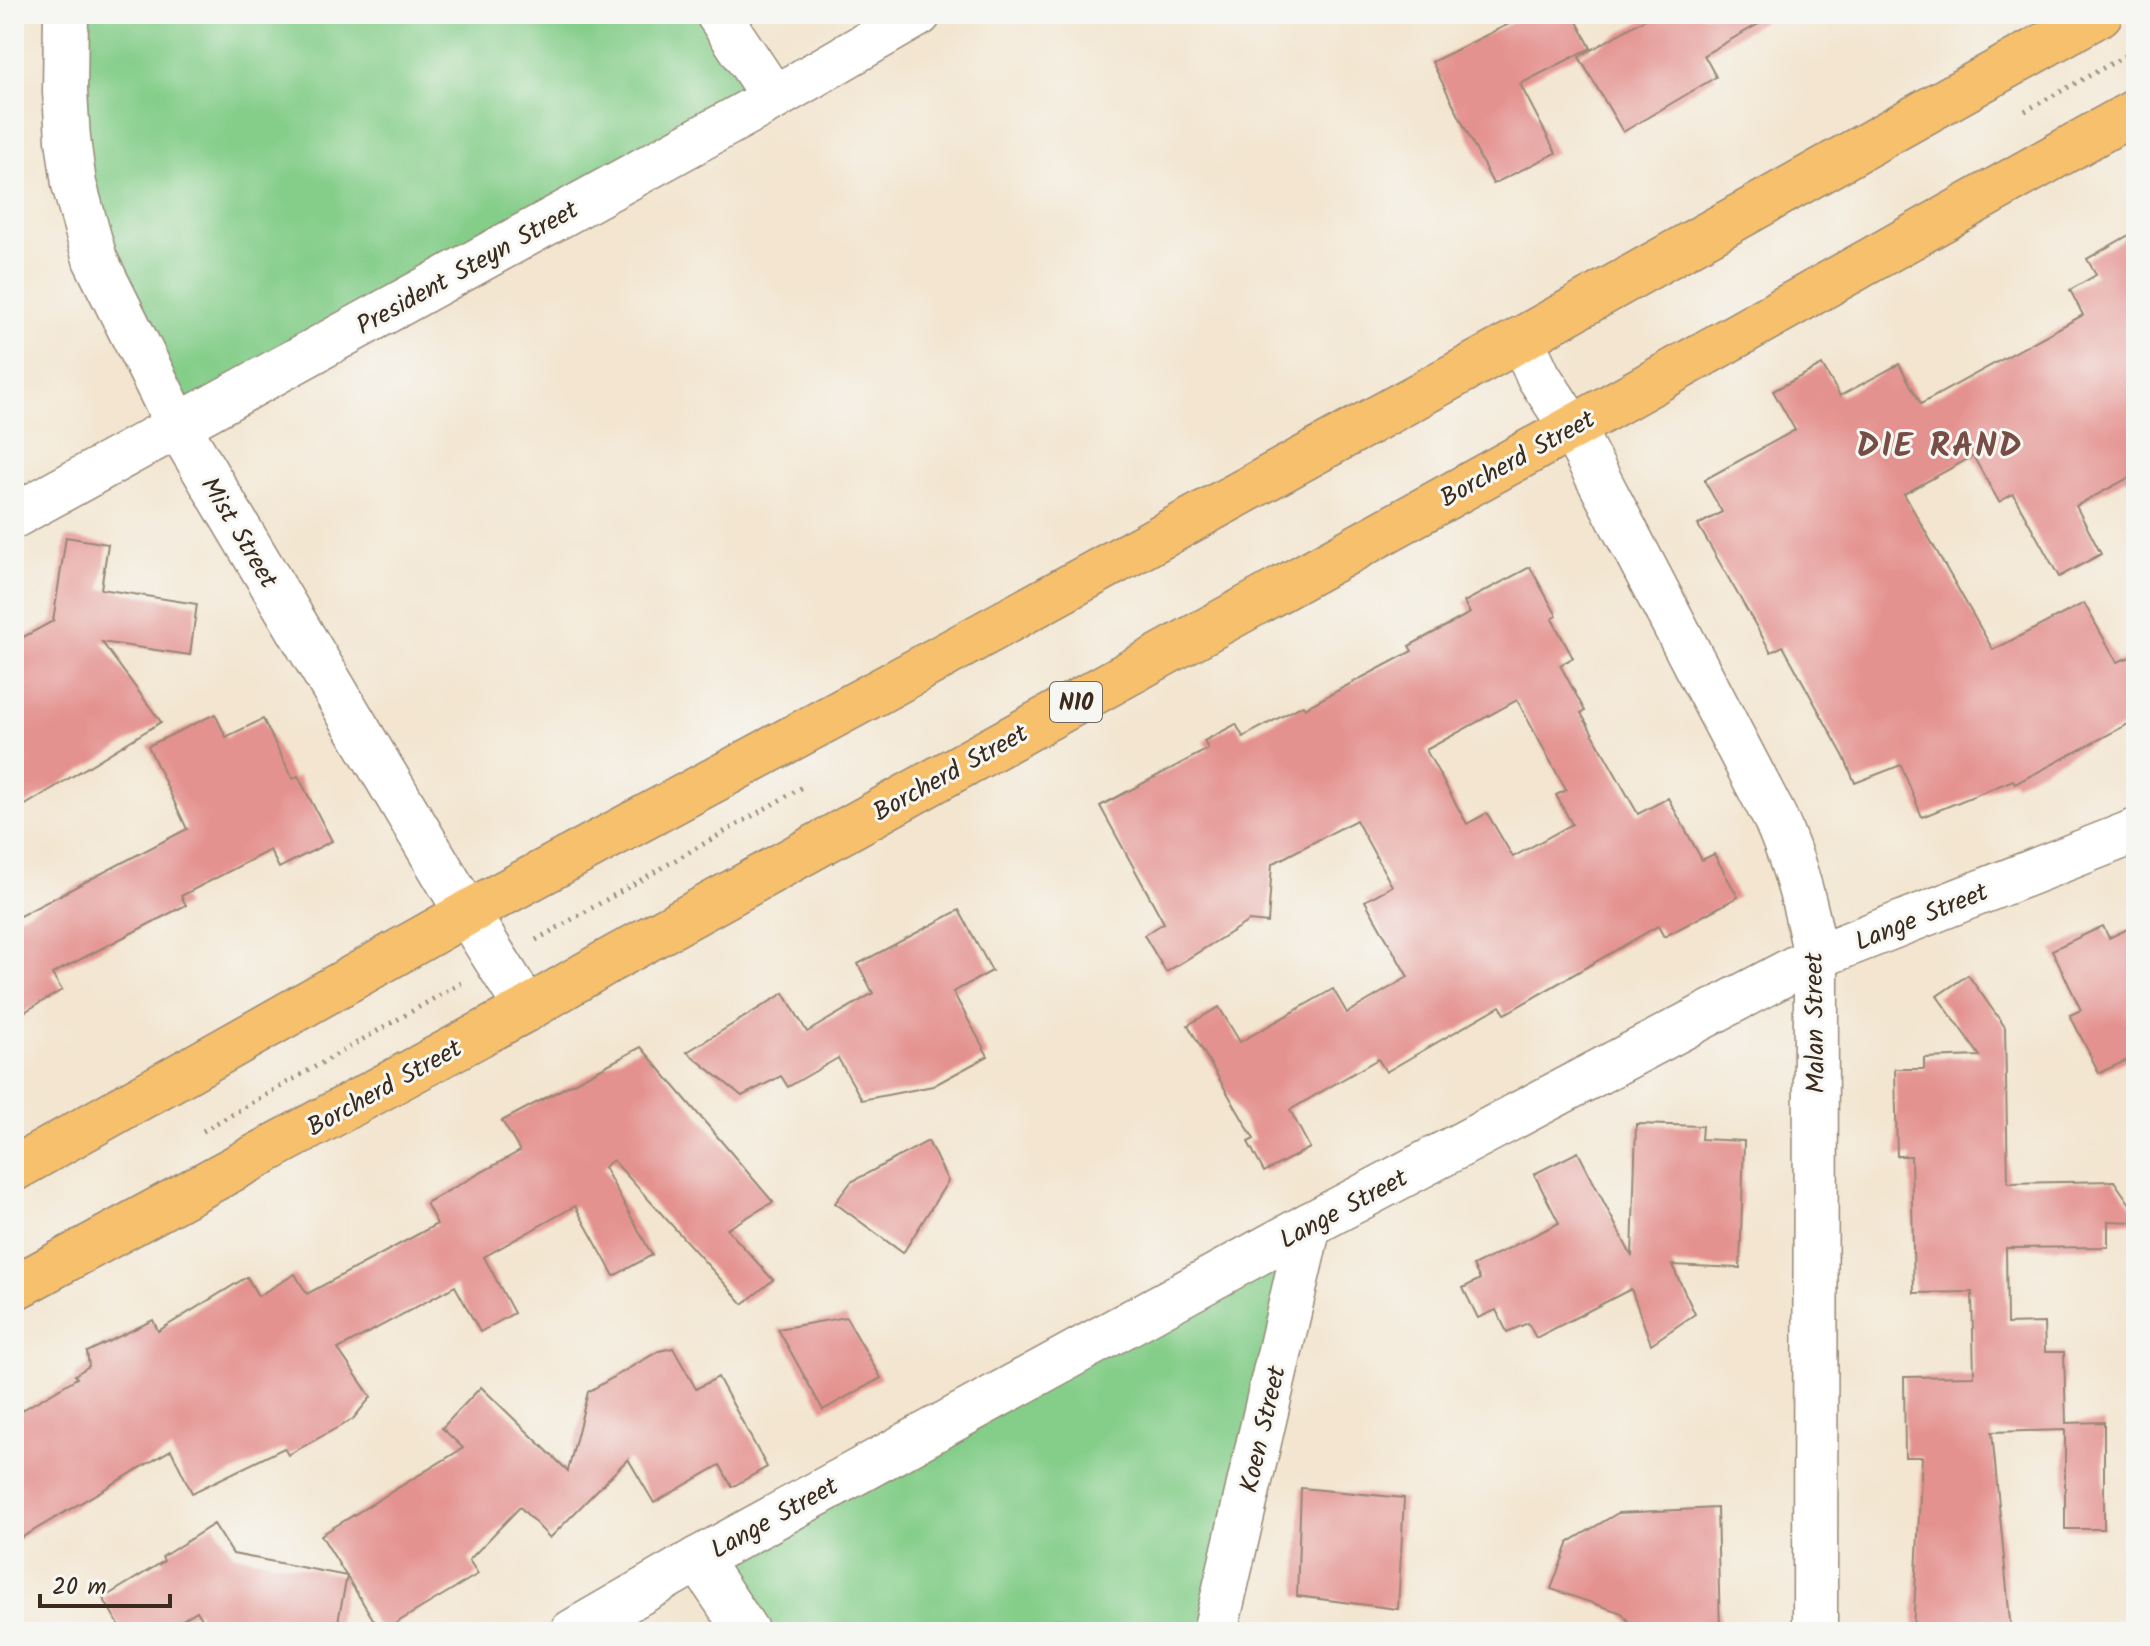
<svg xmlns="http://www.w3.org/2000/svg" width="2150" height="1646" font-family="Kalam,sans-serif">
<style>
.green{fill:#85ce8a;stroke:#607c54;stroke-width:2}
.building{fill:#e4928f;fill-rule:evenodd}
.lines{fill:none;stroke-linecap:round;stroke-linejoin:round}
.minor-casing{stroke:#978876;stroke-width:47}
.highway-casing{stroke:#978876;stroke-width:47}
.path{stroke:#978876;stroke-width:5;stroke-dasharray:2 6;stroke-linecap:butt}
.minor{stroke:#fff;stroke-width:44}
.highway{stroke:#f7c06c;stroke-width:44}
.labels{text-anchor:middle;stroke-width:6;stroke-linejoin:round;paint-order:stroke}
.shield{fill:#f6f6f2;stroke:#73675e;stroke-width:2}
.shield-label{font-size:24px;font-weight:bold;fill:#3b2a1e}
.street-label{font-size:26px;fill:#3b2a1e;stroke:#f6f6f2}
.district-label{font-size:34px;font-weight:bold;letter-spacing:2px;fill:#764e46;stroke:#f6f6f2}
</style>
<rect width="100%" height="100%" fill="#f6f6f2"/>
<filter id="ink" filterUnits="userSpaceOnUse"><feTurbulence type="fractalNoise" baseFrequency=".0125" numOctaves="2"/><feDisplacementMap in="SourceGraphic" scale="16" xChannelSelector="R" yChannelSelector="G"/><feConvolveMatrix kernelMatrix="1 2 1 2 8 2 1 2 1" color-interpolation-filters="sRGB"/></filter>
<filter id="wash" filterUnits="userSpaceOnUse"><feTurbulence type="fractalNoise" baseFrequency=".006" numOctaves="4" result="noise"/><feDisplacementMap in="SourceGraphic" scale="32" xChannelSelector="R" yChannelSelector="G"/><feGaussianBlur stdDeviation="1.8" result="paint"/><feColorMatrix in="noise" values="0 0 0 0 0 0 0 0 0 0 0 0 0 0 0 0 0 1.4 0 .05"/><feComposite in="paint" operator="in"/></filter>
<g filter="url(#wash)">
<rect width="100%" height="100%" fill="#f3e5cf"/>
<g class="green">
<path d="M 80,14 L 714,14 L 756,99 L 189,413 L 104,262 L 77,86 Z"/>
<path d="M 1300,1238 L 1216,1632 L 753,1632 L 716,1566 Z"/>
</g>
<g id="blocks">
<g class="building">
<path d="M 1529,14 L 1573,14 L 1591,48 L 1520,84 L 1556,153 L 1493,184 L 1432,62 Z"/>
<path d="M 1654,14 L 1776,14 L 1704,55 L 1716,77 L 1623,132 L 1579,57 Z"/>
<path d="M 2136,231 L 2136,474 L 2076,506 L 2101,554 L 2059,577 L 2013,494 L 1999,502 L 1973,456 L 1904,494 L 1993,650 L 2084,603 L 2117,662 L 2136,655 L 2136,720 L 2015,784 L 2013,780 L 1922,817 L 1901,765 L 1855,783 L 1844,757 L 1783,646 L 1771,652 L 1698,525 L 1722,512 L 1704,480 L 1795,430 L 1773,391 L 1822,365 L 1840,396 L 1899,364 L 1921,404 L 2083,315 L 2070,290 L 2096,275 L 2087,259 Z"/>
<path d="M 66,537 L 108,544 L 101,589 L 197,604 L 190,655 L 102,642 L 161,722 L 14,812 L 14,642 L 53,621 Z"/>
<path d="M 1530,567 L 1557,616 L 1552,619 L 1573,658 L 1560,665 L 1585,711 L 1581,713 L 1638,814 L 1668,798 L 1702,860 L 1714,854 L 1738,897 L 1664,937 L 1658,926 L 1505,1014 L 1500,1006 L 1386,1072 L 1378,1059 L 1290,1110 L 1310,1148 L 1264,1172 L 1248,1142 L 1254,1139 L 1188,1025 L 1219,1007 L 1240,1042 L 1333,989 L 1347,1013 L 1408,977 L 1365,901 L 1392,886 L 1356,820 L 1272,864 L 1268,923 L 1249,921 L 1166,972 L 1144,935 L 1164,923 L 1100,806 L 1208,749 L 1204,741 L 1236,724 L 1243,737 L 1303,705 L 1305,708 L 1412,651 L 1409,646 L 1470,613 L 1464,602 ZM 1517,700 L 1566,790 L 1556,795 L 1572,824 L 1513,857 L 1487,813 L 1467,824 L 1426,750 Z"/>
<path d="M 215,714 L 226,737 L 263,719 L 293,779 L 298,776 L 332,841 L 279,868 L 270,850 L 181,896 L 186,905 L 52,974 L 62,990 L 14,1018 L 14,910 L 18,917 L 187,829 L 148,746 Z"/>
<path d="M 959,910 L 992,971 L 953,992 L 988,1056 L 933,1086 L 862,1100 L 838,1058 L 788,1087 L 781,1076 L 742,1096 L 687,1052 L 784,993 L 807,1032 L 873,993 L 858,964 Z"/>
<path d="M 2136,925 L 2136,1056 L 2099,1073 L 2070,1015 L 2081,1010 L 2052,950 L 2103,926 L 2109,938 Z"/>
<path d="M 1968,975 L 2005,1027 L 2008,1183 L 2114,1181 L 2136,1213 L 2136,1222 L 2108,1221 L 2108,1247 L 2006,1248 L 2007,1324 L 2044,1323 L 2045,1352 L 2064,1352 L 2066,1423 L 2104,1422 L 2104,1529 L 2065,1529 L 2065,1430 L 1992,1432 L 2011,1632 L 1913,1632 L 1922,1457 L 1905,1457 L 1904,1377 L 1974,1376 L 1972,1292 L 1914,1293 L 1911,1156 L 1897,1156 L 1895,1069 L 1924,1069 L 1924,1058 L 1980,1056 L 1937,996 Z"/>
<path d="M 641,1047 L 773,1202 L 727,1229 L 773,1280 L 743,1304 L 613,1160 L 604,1167 L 652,1255 L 614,1276 L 575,1206 L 484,1257 L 514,1313 L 480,1332 L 455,1286 L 338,1349 L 371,1397 L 353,1419 L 288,1455 L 284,1448 L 192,1493 L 171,1450 L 14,1542 L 14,1415 L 77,1378 L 75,1375 L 89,1366 L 87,1352 L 153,1320 L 158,1331 L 247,1277 L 258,1296 L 295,1274 L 307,1294 L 437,1224 L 426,1203 L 520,1151 L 502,1121 Z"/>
<path d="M 1636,1124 L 1702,1126 L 1701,1139 L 1744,1141 L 1740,1268 L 1672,1265 L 1695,1314 L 1651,1344 L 1631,1289 L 1536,1338 L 1528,1323 L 1507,1332 L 1496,1310 L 1478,1318 L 1463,1288 L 1480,1279 L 1473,1266 L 1559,1223 L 1534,1174 L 1578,1152 L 1632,1257 Z"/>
<path d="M 928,1141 L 948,1181 L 903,1253 L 835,1203 L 851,1182 Z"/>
<path d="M 846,1317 L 881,1378 L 823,1410 L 778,1329 Z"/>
<path d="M 673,1348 L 696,1389 L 718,1377 L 767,1467 L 732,1487 L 720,1465 L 654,1503 L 628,1459 L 550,1538 L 520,1507 L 469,1560 L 478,1574 L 381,1632 L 321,1535 L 463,1448 L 442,1428 L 481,1387 L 568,1471 L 588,1392 L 659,1351 Z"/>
<path d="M 1301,1488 L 1404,1498 L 1398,1609 L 1297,1596 Z"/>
<path d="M 1717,1508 L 1720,1632 L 1636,1632 L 1622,1613 L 1551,1589 L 1569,1542 L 1618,1513 Z"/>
<path d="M 214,1524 L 233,1554 L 347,1576 L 336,1632 L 210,1632 L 197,1611 L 163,1632 L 123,1632 L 103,1598 L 164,1561 L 162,1557 Z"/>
</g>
</g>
</g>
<g filter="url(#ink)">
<use href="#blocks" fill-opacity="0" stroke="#978876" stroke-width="2"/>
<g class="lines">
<defs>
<g id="minor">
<path d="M 66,14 L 65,92 L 68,139 L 74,184 L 95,259 L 178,426 L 467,913 L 527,1009"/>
<path d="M 718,14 L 774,98"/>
<path d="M 1521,339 L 1539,377 L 1572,428 L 1775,818 C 1796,865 1806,907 1816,957 L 1815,1632"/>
<path d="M 14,516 L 774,98 L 919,14"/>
<path d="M 698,1559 L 747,1632"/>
<path d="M 572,1632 L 698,1559 L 1309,1225 L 1816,957 L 2136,831"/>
<path d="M 1215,1632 L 1309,1225"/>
</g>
<g id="highway">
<path d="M 14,1169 L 467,913 L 878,692 L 1521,339 L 2100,14"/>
<path d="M 14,1288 L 527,1009 L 605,963 L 1572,428 L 2136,111"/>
</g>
</defs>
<use href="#minor" class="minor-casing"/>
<use href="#highway" class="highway-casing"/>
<g class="path">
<path d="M 2025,111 L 2136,50"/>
<path d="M 536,940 L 801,788"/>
<path d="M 203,1131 L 461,983"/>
</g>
<use href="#minor" class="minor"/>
<use href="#highway" class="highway"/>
</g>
</g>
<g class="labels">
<rect class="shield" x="1050" y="682" width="52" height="40" rx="6"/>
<g class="shield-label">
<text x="1076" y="710">N10</text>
</g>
<g class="street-label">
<text transform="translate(467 267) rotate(-29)" y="9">President Steyn Street</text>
<text transform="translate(1517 458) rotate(-29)" y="9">Borcherd Street</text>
<text transform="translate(240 532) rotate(59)" y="9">Mist Street</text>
<text transform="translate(950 772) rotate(-29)" y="9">Borcherd Street</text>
<text transform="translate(1921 916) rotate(-22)" y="9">Lange Street</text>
<text transform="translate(1814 1023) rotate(-91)" y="9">Malan Street</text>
<text transform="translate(384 1087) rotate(-29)" y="9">Borcherd Street</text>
<text transform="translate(1343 1208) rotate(-28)" y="9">Lange Street</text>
<text transform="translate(1262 1429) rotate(-77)" y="9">Koen Street</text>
<text transform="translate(774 1517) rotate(-29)" y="9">Lange Street</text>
</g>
<g class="district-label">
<text x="1940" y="456">DIE RAND</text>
</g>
</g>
<rect width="2150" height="1646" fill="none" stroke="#f6f6f2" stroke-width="48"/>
<path d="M40 1594v12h130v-12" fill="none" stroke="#3b2a1e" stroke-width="4"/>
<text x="52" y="1594" font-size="24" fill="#3b2a1e" stroke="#f6f6f2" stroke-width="6" paint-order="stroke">20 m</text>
</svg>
